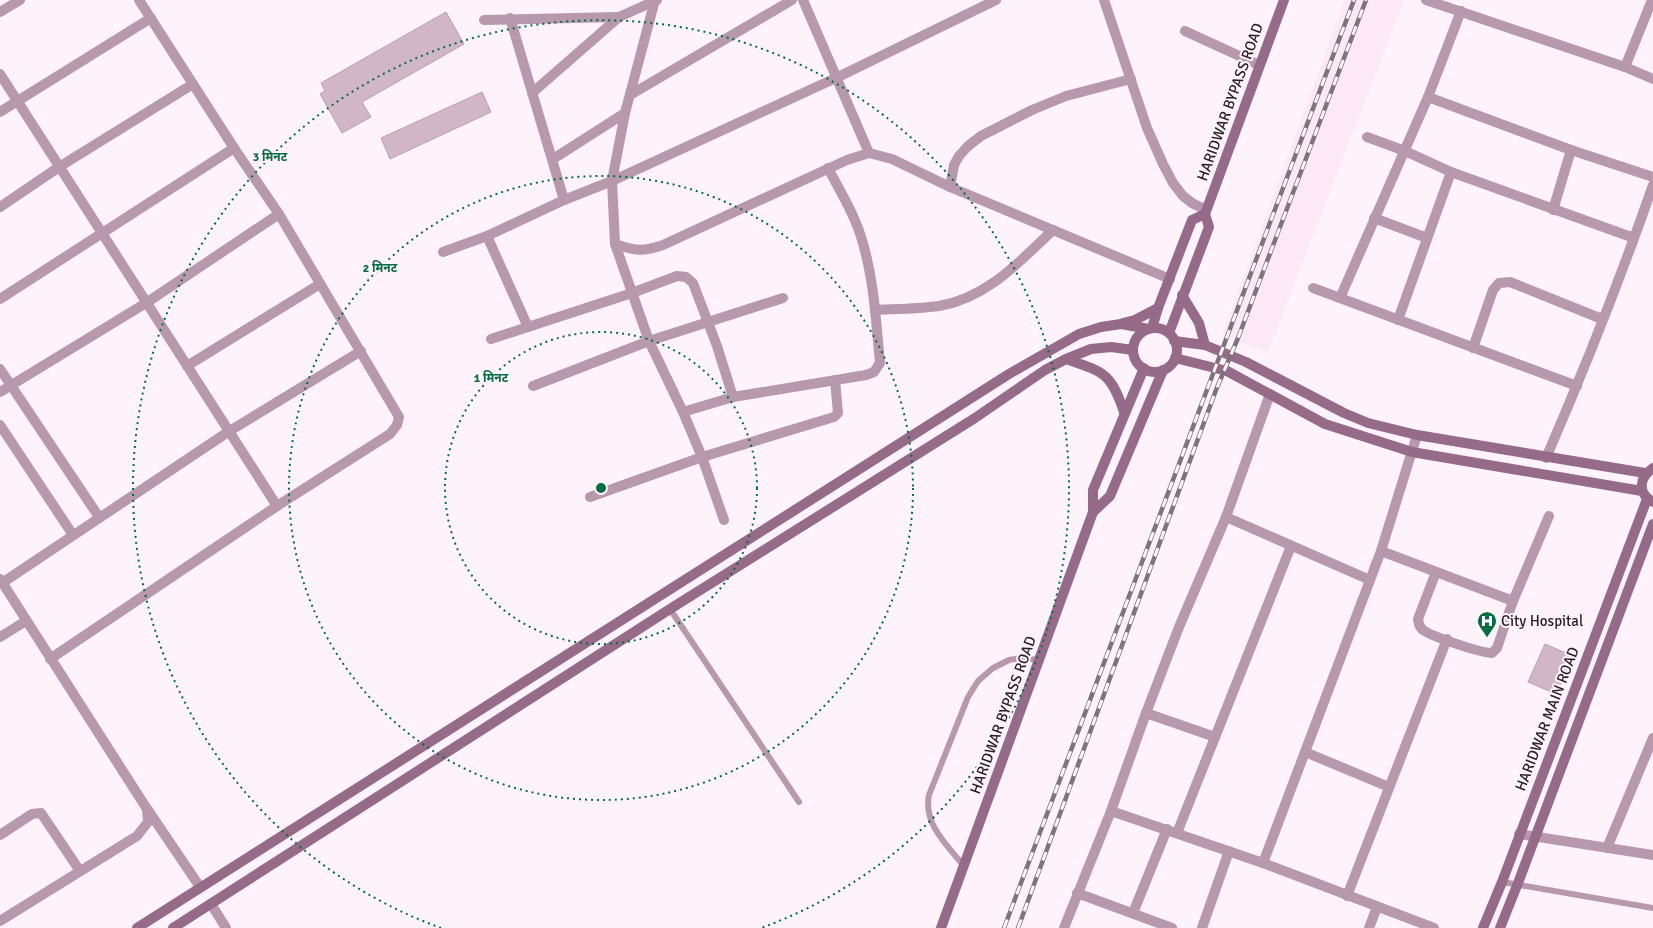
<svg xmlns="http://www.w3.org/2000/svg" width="1653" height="928" font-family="Signika,'Noto Sans Devanagari',sans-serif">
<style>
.built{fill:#fde8f6}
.building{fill:#d1b6c8;stroke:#baa0b1}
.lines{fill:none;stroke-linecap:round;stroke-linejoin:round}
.lane{stroke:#b798ad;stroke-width:6}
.street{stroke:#b798ad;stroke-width:10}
.secondary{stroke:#966a89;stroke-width:10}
.rail-casing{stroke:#7f747b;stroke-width:4.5}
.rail{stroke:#fef3fa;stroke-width:3;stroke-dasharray:9;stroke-linecap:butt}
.ring{fill:none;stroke:#056d43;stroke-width:2;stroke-dasharray:2 4}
.labels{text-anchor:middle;stroke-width:4;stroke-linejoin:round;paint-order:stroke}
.street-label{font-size:15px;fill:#271d24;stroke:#fef3fa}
.poi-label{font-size:15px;fill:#271d24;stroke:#fef3fa;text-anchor:start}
.centre{fill:#056d43;stroke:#fef3fa;stroke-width:2}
.ring-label{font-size:12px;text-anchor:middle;font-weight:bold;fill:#056d43;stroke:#fef3fa;stroke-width:4;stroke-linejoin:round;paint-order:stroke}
</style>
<rect width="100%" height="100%" fill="#fef3fa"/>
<path class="built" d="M 1345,0 L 1404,0 L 1268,352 L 1222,336 Z"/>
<g class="building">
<path d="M 446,12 L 464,44 L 362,102 L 371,117 L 342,133 L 320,94 L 325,91 L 321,83 Z"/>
<path d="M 482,92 L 491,112 L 390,159 L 381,138 Z"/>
<path d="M 1545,644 L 1573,656 L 1556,694 L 1528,682 Z"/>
</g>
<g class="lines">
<g class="lane">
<path d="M 670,609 L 799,802"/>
<path d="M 964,866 C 947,845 923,824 929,795 L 968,697 L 978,681 L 993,668 L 1009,660 L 1021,658 L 1039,660"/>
<path d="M 1502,882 L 1653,908"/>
</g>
<g class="street">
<path d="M 655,0 L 625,113 L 612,181 L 615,244 C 635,251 643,252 663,245 L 847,160 L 869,153 L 892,159 L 950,187 L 1170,279"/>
<path d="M 803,0 L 869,153"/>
<path d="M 1104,0 L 1147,128 L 1163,164 L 1173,183 L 1183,196 L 1192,203 L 1206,210"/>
<path d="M 1426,0 L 1625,67 L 1653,79"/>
<path d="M 0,12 L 20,0"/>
<path d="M 510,18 L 564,200"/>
<path d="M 484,20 L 619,17"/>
<path d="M 1185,31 L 1259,65"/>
<path d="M 1625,67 L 1652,0"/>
<path d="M 0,74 L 277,506"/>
<path d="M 532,93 L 619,17 L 657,0"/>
<path d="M 630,95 L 792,0"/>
<path d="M 1428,97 L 1571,150 L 1553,210"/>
<path d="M 0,112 L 151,18"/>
<path d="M 1367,137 L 1405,151 L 1451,172 L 1634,238"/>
<path d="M 1571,150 L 1653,177"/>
<path d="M 553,159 L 625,113"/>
<path d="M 950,187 L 954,165 L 959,156 L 968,146 L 981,136 L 1032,110 L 1066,96 L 1131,79"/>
<path d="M 0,207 L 59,167 L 193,84"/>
<path d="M 1374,218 L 1427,238"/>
<path d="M 487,236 L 528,327"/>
<path d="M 615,244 L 649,341 L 683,412 L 702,457 L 724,520"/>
<path d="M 443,252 L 487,236 L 564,200 L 612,181 L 838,77 L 996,0"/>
<path d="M 1313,288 L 1577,386"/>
<path d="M 1340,298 L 1428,97 L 1461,11"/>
<path d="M 0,299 L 234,148"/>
<path d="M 875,310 C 896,309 918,309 939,306 C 987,298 1019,262 1053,230"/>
<path d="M 1398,320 L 1451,172"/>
<path d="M 491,339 L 632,293 L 677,276 L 686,277 L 693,283 L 717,346 L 733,397"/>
<path d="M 1473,348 L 1493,290 L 1499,283 L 1510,282 L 1602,319"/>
<path d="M 187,366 L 320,284"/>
<path d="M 0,369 L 99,517"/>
<path d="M 533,386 L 649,341 L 783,298"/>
<path d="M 0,392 L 146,303 L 279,214"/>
<path d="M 683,412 L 733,397 L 866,375 L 874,372 L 880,363 C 876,322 874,279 862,240 C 855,215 840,191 828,168"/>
<path d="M 0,425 L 73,535"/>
<path d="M 1546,458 C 1585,368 1621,277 1653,185"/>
<path d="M 590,497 L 702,457 L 834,417 L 838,413 L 835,380"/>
<path d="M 1226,517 L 1370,580"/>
<path d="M 1381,551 L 1513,601"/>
<path d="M 1436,572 L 1418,619 C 1419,624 1419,627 1423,630 C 1433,637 1481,653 1492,653 L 1497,648 L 1513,601 L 1549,516"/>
<path d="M 0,579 L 147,809 L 148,822 L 137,836 L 0,921"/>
<path d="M 2,583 L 228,432 L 361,351"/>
<path d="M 0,637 L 26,621"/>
<path d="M 50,659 L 277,506 L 390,434 L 397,425 L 399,417 L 279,214 L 234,148 L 139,0"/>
<path d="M 1146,713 L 1215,737"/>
<path d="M 1305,752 L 1389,787"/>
<path d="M 148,810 L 200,887"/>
<path d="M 1111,811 L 1263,863 L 1434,928"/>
<path d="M 1177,833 L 1291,546"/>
<path d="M 1519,834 L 1653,855"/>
<path d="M 0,835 L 32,814 L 41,813 L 80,871"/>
<path d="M 1607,848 L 1653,738"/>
<path d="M 1263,863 L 1381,551 L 1417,435"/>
<path d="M 1077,893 L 1172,928"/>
<path d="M 1347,896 L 1447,639"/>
<path d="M 211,904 L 226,928"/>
<path d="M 1133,913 L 1167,829"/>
<path d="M 1064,928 L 1111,811 L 1146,713 L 1179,627 L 1226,517 L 1270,394"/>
<path d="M 1202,928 L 1229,851"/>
<path d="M 1369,928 L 1377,907"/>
</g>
<g class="secondary">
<path d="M 1182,295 L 1199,323 L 1205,345"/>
<path d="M 1123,323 L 1135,320 L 1158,308"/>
<path d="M 1152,328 L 1158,308 L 1192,220 L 1205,214"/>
<circle cx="1155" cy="350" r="22"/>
<path d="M 1169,333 L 1209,227 L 1205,214 L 1284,0"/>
<path d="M 1174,341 L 1205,345 L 1246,362 L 1344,413 L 1368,423 L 1417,435 L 1645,473"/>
<path d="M 1175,358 L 1227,371 L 1325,424 L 1412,452 L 1642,491"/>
<path d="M 1066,359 C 1104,372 1111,373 1124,412"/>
<path d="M 1653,468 C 1639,478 1637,493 1653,502"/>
<path d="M 1093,512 L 1110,496 L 1163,370"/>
<path d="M 137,928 L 1009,374 L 1079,334 L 1101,327 L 1121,324 L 1149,329"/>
<path d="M 173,928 L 670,609 L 975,418 L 1045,370 L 1066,359 L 1091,349 L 1111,347 L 1133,350"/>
<path d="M 941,928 L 1093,512 L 1093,490 L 1144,368"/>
<path d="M 1483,928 L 1502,882 L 1647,499"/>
<path d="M 1500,928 L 1518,883 L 1653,524"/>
</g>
<defs>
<g id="rail">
<path d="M 1004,928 L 1354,0"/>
<path d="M 1018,928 L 1216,390 L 1238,338 L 1366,0"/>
</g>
</defs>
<use href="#rail" class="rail-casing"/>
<use href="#rail" class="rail"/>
</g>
<g class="ring">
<circle cx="601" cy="488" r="156"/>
<circle cx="601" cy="488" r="312"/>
<path d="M441 928A468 468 0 1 1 761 928"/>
</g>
<defs>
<symbol id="hospital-pin" viewBox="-11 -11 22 30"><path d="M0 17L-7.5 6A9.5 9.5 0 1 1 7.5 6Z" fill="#056d43" stroke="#fef3fa"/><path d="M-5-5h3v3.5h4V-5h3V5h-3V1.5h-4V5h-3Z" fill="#fff"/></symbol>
</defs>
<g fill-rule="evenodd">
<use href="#hospital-pin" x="1476" y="610" width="22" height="30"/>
</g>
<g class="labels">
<g class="street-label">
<text transform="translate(1230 102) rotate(-70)" y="5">HARIDWAR BYPASS ROAD</text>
<text transform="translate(1003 715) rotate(-70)" y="5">HARIDWAR BYPASS ROAD</text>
<text transform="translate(1547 719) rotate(-69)" y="5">HARIDWAR MAIN ROAD</text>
</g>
<g class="poi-label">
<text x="1501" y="626">City Hospital</text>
</g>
</g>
<circle cx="601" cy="488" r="6" class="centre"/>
<g class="ring-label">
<text x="270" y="161">3 मिनट</text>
<text x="380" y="272">2 मिनट</text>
<text x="491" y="382">1 मिनट</text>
</g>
</svg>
